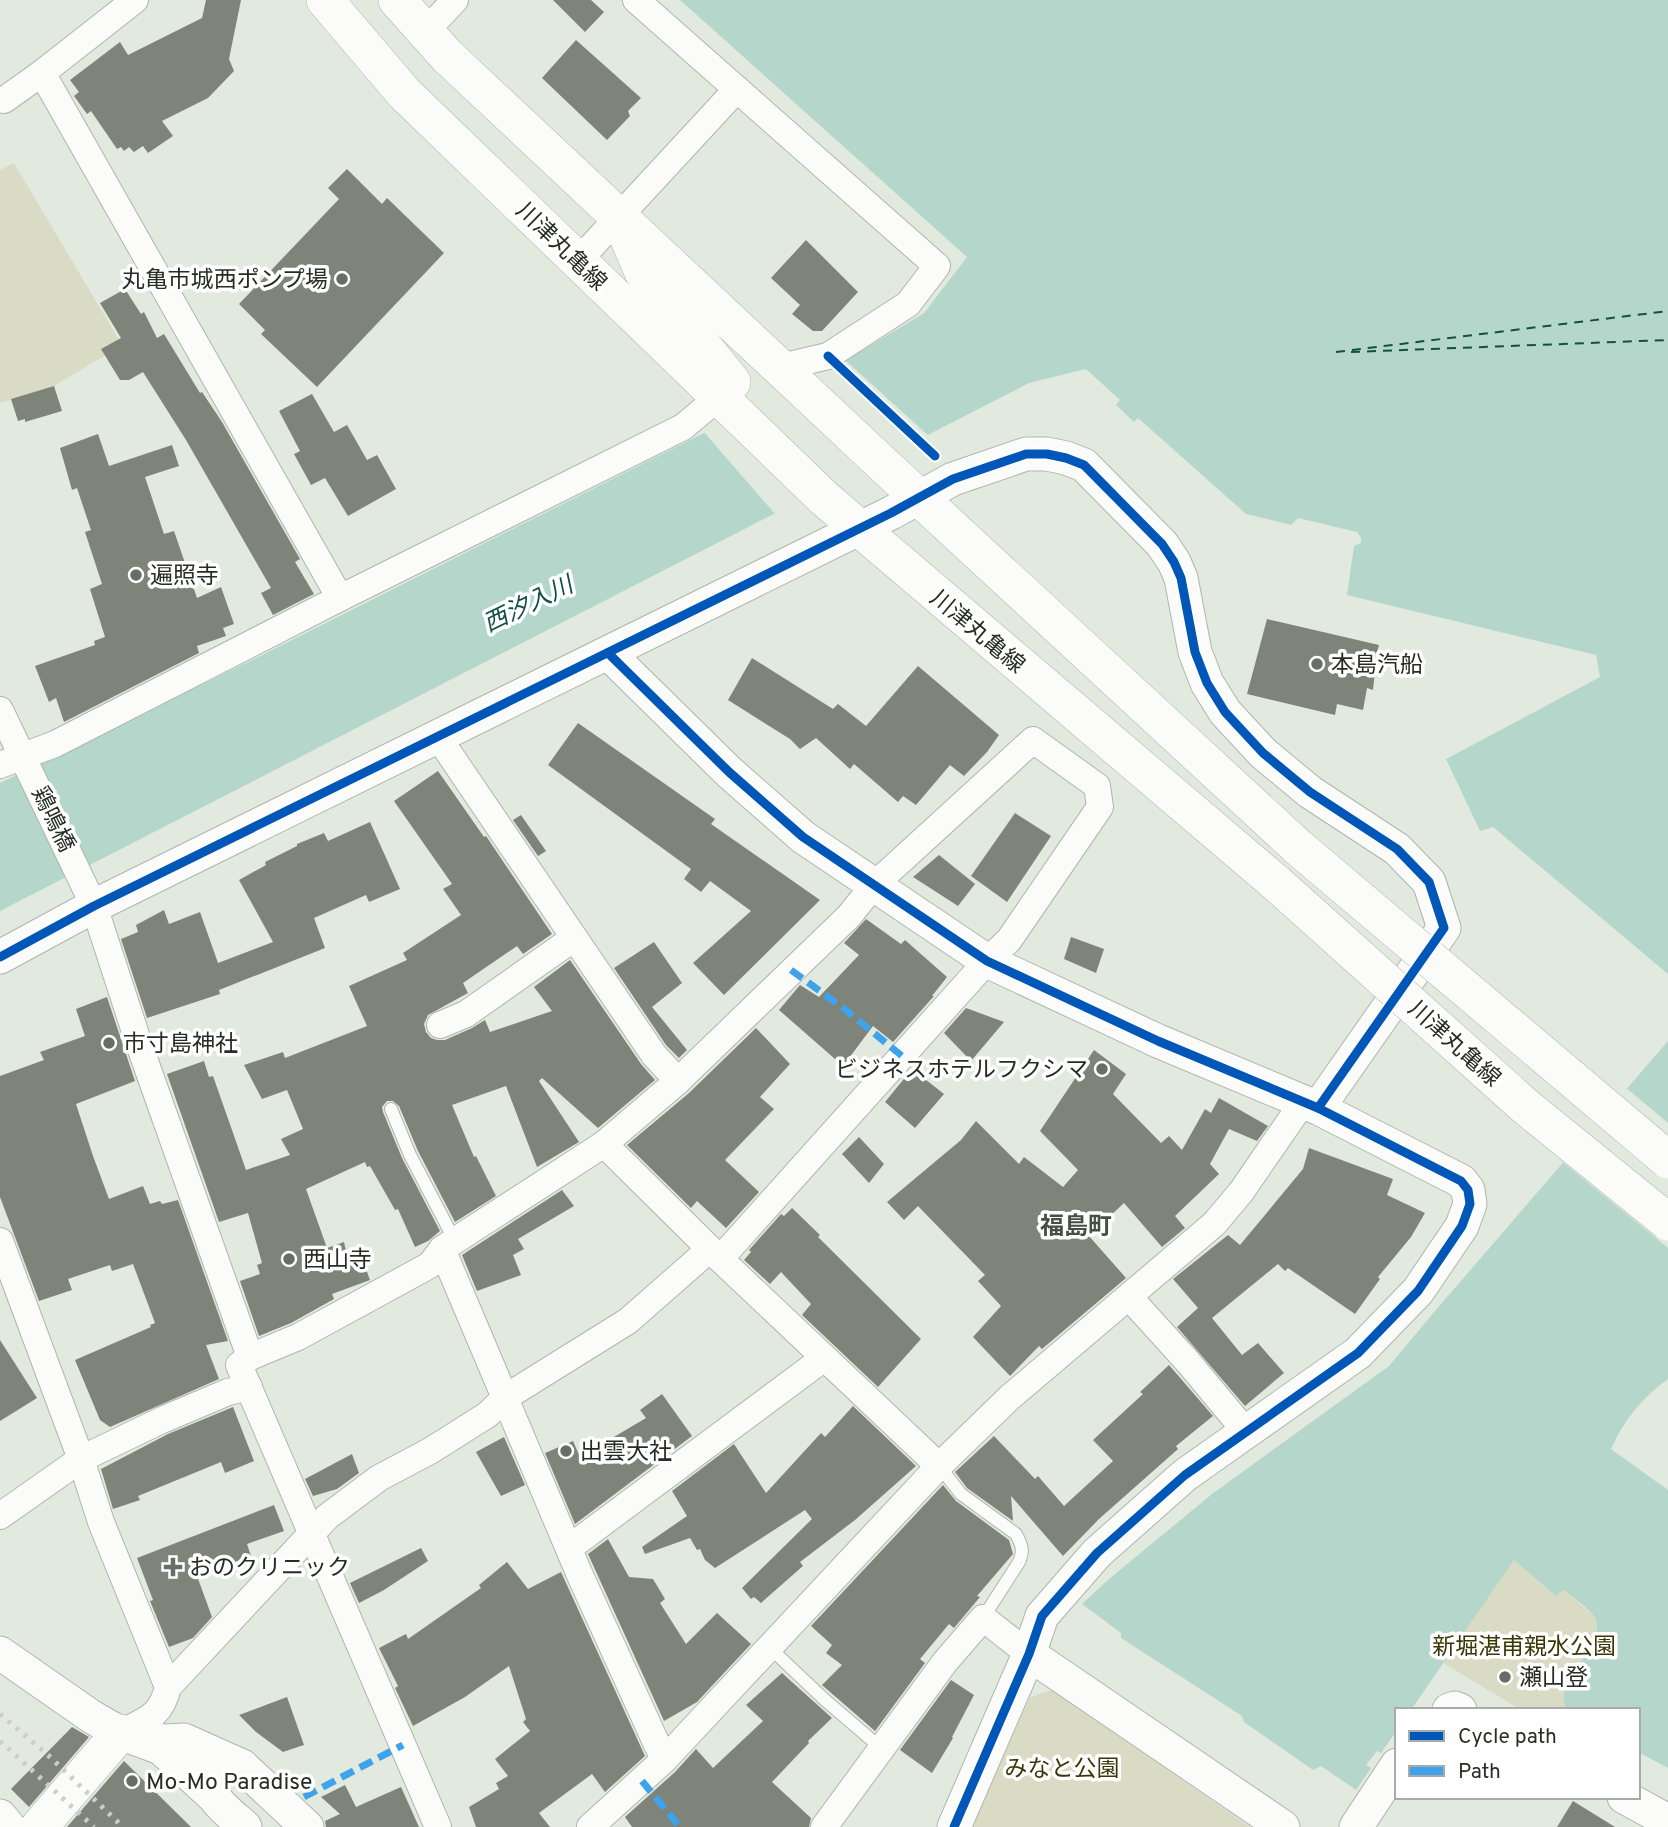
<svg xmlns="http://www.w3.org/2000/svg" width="1668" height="1827" font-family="Overpass,'Noto Sans JP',sans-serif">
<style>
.green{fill:#d9dbc5}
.water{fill:#b5d7cb}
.pier{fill:#e2eadf}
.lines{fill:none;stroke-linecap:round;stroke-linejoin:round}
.ferry{stroke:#125044;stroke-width:2;stroke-dasharray:9 7;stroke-linecap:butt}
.building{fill:#7e8479}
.service-casing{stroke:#afb5ae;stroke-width:14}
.minor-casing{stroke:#afb5ae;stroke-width:28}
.tertiary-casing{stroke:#afb5ae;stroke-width:35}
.secondary-casing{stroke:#afb5ae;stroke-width:38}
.service{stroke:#fbfcfa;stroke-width:12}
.minor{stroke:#fbfcfa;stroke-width:26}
.tertiary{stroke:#fbfcfa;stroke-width:33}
.secondary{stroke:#fbfcfa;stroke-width:37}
.rail{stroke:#cccecb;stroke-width:5;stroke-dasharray:3.5 7;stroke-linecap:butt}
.secondary-bridge-casing{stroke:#afb5ae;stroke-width:38;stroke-linecap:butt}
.secondary-bridge{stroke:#fbfcfa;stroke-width:37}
.quiet{stroke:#3ea3eb;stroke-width:7;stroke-dasharray:14 7;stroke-linecap:butt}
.cycleway-casing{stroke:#fff;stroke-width:13}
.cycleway{stroke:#0057b8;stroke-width:9}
.poi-dot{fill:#686e67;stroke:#fff;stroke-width:2.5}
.labels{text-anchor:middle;stroke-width:7;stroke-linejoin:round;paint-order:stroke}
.street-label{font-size:23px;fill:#272c26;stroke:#fff}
.poi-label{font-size:23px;fill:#272c26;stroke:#fff;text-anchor:start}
.park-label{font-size:23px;fill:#3b3606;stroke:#fff}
.water-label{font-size:24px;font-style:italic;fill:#125044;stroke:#fff}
.neighbourhood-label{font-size:24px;font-weight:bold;fill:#455142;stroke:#fff}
</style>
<rect width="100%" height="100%" fill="#e2eadf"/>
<g class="green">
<path d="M 14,163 L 122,345 L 54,386 L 0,403 L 0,170 Z"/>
<path d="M 1514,1560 L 1556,1596 L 1564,1590 L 1594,1616 L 1598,1627 L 1563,1704 L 1566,1710 L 1521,1710 L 1443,1663 Z"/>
<path d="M 1052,1690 L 1250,1827 L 972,1827 L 1030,1697 Z"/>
</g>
<g class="water">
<path d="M 680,0 L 1668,0 L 1668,974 L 1493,827 L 1480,831 L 1446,759 L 1600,677 L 1596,655 L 1347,595 L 1354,546 L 1361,543 L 1361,538 L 1357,532 L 1298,518 L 1291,525 L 1246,514 L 1138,418 L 1134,422 L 1116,405 L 1120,400 L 1086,369 L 1029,383 L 0,911 L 0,783 L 264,654 L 833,368 L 924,313 L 967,257 Z"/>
<path d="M 1668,1041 L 1668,1379 C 1642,1398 1624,1420 1611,1449 L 1668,1490 L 1668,1768 L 1638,1752 L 1638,1710 L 1566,1710 C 1551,1679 1613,1642 1593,1615 C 1586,1606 1573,1598 1564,1590 L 1556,1596 L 1514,1560 L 1411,1710 L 1397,1710 L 1397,1730 L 1381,1753 L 1377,1751 L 1366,1765 L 1371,1768 L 1356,1790 L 1321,1766 L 1313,1770 L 1244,1722 L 1242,1716 L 1121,1638 L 1121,1633 L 1082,1604 L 1109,1579 L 1212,1494 L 1389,1366 L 1435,1311 Z"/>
</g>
<g class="pier">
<path d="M 844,359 L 931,438 L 776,515 L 703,431 Z"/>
<path d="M 1624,1086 L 1668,1123 L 1668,1248 L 1560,1160 Z"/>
</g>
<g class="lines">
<g class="ferry">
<path d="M 1336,352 L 1668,311"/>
<path d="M 1351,352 L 1668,340"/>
</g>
</g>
<g class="building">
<path d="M 206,0 L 241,0 L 229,59 L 234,71 L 208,98 L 162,121 L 173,136 L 148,153 L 143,146 L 134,152 L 129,147 L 124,151 L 121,147 L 117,149 L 91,111 L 87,114 L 74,96 L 79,92 L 70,80 L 120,42 L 128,55 L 202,18 Z"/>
<path d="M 553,0 L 591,0 L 604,12 L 585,32 Z"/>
<path d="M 576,40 L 641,98 L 628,111 L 630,116 L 607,140 L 542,78 Z"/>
<path d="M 347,169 L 382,204 L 387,198 L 444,253 L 317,387 L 261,334 L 265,330 L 239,304 L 339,199 L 328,188 Z"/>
<path d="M 806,240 L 858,292 L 822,331 L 813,331 L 792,314 L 800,305 L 771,278 Z"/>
<path d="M 125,289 L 141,314 L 144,312 L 157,338 L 164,334 L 200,393 L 202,392 L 222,422 L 300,559 L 295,562 L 314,594 L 273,615 L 261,593 L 271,588 L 186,440 L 143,372 L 129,380 L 120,380 L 101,349 L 121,338 L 100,303 Z"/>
<path d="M 54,386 L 62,411 L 25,422 L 25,419 L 18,421 L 11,399 Z"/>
<path d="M 312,394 L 334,432 L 347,425 L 367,460 L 377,455 L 396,489 L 348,516 L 325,478 L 311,485 L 294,454 L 300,451 L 279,411 Z"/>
<path d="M 98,434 L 109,466 L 172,445 L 179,466 L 145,477 L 164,534 L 174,531 L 197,598 L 221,587 L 234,624 L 223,628 L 226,636 L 197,646 L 199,653 L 64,722 L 56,698 L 49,702 L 35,666 L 95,645 L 94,641 L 105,637 L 90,589 L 102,584 L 85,532 L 91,530 L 77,488 L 72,490 L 60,448 Z"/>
<path d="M 1267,619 L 1379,645 L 1374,663 L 1376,663 L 1373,690 L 1367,688 L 1363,710 L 1337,704 L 1335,715 L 1247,694 Z"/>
<path d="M 752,658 L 833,709 L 838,704 L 866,726 L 918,666 L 999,735 L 987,752 L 964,776 L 950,765 L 916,805 L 903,796 L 898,802 L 854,764 L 850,769 L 816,738 L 800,749 L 790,739 L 728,700 Z"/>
<path d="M 578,723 L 715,819 L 711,824 L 820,900 L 724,995 L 693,963 L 751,911 L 710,881 L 701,892 L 684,879 L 691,869 L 548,765 Z"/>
<path d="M 438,771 L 484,837 L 486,836 L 552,934 L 523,954 L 517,946 L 463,983 L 468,993 L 428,1015 L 424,1024 L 426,1032 L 431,1038 L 437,1040 L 445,1040 L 472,1028 L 485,1020 L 490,1032 L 552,1011 L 534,987 L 570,960 L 641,1064 L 655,1080 L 598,1128 L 542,1078 L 539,1081 L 579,1142 L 537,1167 L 506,1086 L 452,1105 L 474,1157 L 476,1156 L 496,1196 L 455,1222 L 418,1151 L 399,1106 L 393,1101 L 387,1101 L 382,1107 L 383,1112 L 402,1158 L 440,1231 L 428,1241 L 415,1247 L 398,1209 L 395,1210 L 370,1166 L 367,1167 L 365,1162 L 306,1189 L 327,1248 L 344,1242 L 346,1251 L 358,1247 L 370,1280 L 332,1294 L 334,1299 L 291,1323 L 259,1336 L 240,1281 L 260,1274 L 257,1265 L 262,1263 L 248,1213 L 219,1222 L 167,1074 L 204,1061 L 209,1077 L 213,1076 L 246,1170 L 290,1155 L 281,1139 L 303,1129 L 287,1090 L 262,1099 L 244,1065 L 283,1052 L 285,1058 L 367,1026 L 349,986 L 407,960 L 403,953 L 461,915 L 443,889 L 452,884 L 394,801 Z"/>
<path d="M 1015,813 L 1051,836 L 1007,902 L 971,876 Z"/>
<path d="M 521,815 L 546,851 L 538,856 L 513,820 Z"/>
<path d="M 370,822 L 400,889 L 369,902 L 366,895 L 314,918 L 325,948 L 219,990 L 220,994 L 147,1018 L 121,939 L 138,932 L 136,925 L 164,910 L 169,924 L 200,912 L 218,963 L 273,942 L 239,880 L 266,865 L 265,862 L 297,846 L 297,844 L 324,833 L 328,841 Z"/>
<path d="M 939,855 L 975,884 L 958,906 L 913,877 Z"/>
<path d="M 866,919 L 901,944 L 905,940 L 947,977 L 932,996 L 934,996 L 893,1042 L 873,1026 L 843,1066 L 779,1010 L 800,985 L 819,997 L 859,955 L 844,943 Z"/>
<path d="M 1071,937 L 1104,949 L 1096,973 L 1064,959 Z"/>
<path d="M 654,942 L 682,983 L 652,1007 L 687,1050 L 679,1058 L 666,1045 L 614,968 Z"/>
<path d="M 107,997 L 135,1081 L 76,1104 L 93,1156 L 109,1199 L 143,1186 L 150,1204 L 160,1201 L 162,1204 L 178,1200 L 228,1341 L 206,1345 L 219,1379 L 110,1427 L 100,1420 L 75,1360 L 151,1327 L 150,1325 L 155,1323 L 133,1264 L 112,1271 L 110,1265 L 68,1279 L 72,1290 L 39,1301 L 0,1197 L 0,1076 L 44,1060 L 40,1052 L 85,1036 L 76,1009 Z"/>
<path d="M 966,1008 L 1004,1022 L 971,1061 L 944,1033 Z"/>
<path d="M 756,1028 L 790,1064 L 760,1097 L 774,1109 L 725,1160 L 759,1192 L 726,1228 L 697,1201 L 691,1208 L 627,1145 L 689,1093 Z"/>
<path d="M 1094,1050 L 1126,1074 L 1113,1094 L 1161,1143 L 1169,1136 L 1182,1150 L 1205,1109 L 1211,1113 L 1219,1098 L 1268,1126 L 1257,1141 L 1229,1129 L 1210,1164 L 1219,1174 L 1175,1216 L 1185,1228 L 1162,1247 L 1124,1203 L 1089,1236 L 1126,1278 L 1042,1349 L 1039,1346 L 1010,1376 L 973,1337 L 1001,1306 L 978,1281 L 985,1275 L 918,1206 L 904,1220 L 887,1202 L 961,1140 L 976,1121 L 1019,1164 L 1024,1157 L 1063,1187 L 1078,1170 L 1040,1131 Z"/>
<path d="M 912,1069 L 944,1094 L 915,1128 L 885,1102 Z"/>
<path d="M 859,1137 L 884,1164 L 869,1183 L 842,1154 Z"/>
<path d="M 1309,1148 L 1393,1179 L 1387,1195 L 1425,1213 L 1411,1237 L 1378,1277 L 1380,1279 L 1355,1314 L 1288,1268 L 1285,1271 L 1278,1264 L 1212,1318 L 1242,1355 L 1258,1343 L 1284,1373 L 1245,1406 L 1177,1327 L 1198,1308 L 1173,1279 L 1228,1235 L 1240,1245 L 1303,1169 Z"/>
<path d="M 562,1190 L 574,1206 L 518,1239 L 524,1249 L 513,1255 L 521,1275 L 477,1291 L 462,1255 Z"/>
<path d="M 792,1208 L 820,1235 L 818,1237 L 921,1339 L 878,1387 L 802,1315 L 811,1304 L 781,1272 L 770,1284 L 744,1260 L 751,1252 L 749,1250 L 781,1214 L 784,1216 Z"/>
<path d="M 0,1340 L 37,1398 L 0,1421 Z"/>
<path d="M 1169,1365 L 1213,1416 L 1176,1446 L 1178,1449 L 1099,1519 L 1063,1556 L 1011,1496 L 1013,1521 L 967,1488 L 955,1472 L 994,1436 L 1035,1479 L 1038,1476 L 1064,1506 L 1113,1461 L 1093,1440 L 1143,1394 L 1140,1392 Z"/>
<path d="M 662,1394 L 692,1436 L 575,1524 L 545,1453 L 573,1441 L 580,1457 L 646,1418 L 640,1410 Z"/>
<path d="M 853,1406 L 916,1466 L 855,1520 L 800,1562 L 803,1566 L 761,1603 L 754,1597 L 751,1599 L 742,1588 L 812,1519 L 805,1510 L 715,1568 L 705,1560 L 700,1549 L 697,1550 L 690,1538 L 645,1554 L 642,1547 L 687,1516 L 672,1491 L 734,1444 L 766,1493 L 821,1433 L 825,1437 Z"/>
<path d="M 233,1407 L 254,1461 L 225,1473 L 221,1462 L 138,1496 L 140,1500 L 113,1509 L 101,1469 L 168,1434 Z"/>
<path d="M 504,1437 L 525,1485 L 501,1496 L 476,1452 Z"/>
<path d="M 352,1454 L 359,1473 L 337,1489 L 313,1496 L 305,1479 Z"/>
<path d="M 943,1485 L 956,1501 L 1009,1540 L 1013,1554 L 977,1596 L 980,1597 L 954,1628 L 949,1624 L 920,1659 L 925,1663 L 875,1731 L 822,1685 L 842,1665 L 826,1653 L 832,1645 L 811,1626 Z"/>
<path d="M 274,1505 L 284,1531 L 247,1544 L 251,1556 L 197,1576 L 212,1617 L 193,1638 L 169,1647 L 150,1601 L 153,1600 L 137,1558 Z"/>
<path d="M 608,1539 L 629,1577 L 653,1579 L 665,1599 L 660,1603 L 686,1644 L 717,1613 L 751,1644 L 697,1702 L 664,1721 L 588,1554 Z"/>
<path d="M 421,1548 L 428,1561 L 384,1590 L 359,1603 L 350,1583 Z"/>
<path d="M 507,1562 L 528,1589 L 561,1572 L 645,1756 L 605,1792 L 592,1774 L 539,1813 L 550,1827 L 476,1827 L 469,1807 L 499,1789 L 496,1783 L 508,1776 L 495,1759 L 530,1731 L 523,1722 L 526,1719 L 509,1666 L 465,1697 L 413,1726 L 395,1688 L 398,1686 L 379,1648 L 406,1634 L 408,1639 L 481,1588 L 479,1585 Z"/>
<path d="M 782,1673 L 832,1718 L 808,1741 L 809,1743 L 772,1782 L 811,1818 L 809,1827 L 632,1827 L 625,1817 L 675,1772 L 696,1749 L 713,1768 L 763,1721 L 746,1705 Z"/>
<path d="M 951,1680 L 974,1695 L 952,1737 L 953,1738 L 932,1773 L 900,1750 Z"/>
<path d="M 287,1697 L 304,1745 L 283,1752 L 256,1732 L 239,1715 Z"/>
<path d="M 72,1727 L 89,1737 L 29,1807 L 11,1789 Z"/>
<path d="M 124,1761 L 191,1827 L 67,1827 Z"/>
<path d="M 345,1785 L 356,1807 L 401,1787 L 419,1827 L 326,1827 L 325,1821 L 340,1814 L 321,1797 Z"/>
<path d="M 1573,1801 L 1615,1827 L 1557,1827 Z"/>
</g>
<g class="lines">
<defs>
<g id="service">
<path d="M 391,1109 L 410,1155 L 455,1241"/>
<path d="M 939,1466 L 961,1494 L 1016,1534 C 1022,1545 1024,1551 1019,1562 L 983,1618"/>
<path d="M 770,1648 L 825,1700 L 881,1748"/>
</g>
<g id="minor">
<path d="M 135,0 L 42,73 L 340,598"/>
<path d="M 636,0 L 937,266 L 908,304 L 828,356 L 781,367"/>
<path d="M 425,32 L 455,0"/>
<path d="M 4,100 L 42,73"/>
<path d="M 578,261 L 737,89"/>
<path d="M 0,710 L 94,906 L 140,1047 L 250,1357 L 239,1365 L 438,1827"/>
<path d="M 438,737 L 654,1055 L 678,1081"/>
<path d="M 0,765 L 55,744 L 340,598 L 683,427 L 719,397"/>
<path d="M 440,1025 L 466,1014 L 574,938"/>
<path d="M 604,1144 L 720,1259 L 939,1466"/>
<path d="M 0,1241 L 81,1459 L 101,1522 L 168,1687 C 161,1717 146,1720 120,1733"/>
<path d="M 442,1249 L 579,1573 L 664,1760"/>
<path d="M 1129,1297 L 1188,1362 L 1247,1433"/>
<path d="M 250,1357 L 298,1337 L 430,1265 L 442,1249 L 604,1144 L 678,1081 L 849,916 L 873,886 L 1033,740 L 1097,786 L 1100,807 L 1009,940 L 987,961 L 720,1259"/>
<path d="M 0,1516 L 81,1459 L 162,1420 L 228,1392 L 249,1387"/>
<path d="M 569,1548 L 824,1358"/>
<path d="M 168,1687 L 327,1517 L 379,1478 L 430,1451 L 487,1415 L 506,1397 L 628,1321 L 710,1249"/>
<path d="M 590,1827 L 664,1760 L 939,1466 L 1009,1398 L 1214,1224 L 1241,1192 L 1303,1102"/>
<path d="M 824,1827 L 945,1662 L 983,1618 L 1029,1654"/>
</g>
<g id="tertiary">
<path d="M 608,653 L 729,772 L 803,837 L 987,961 L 1158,1041 L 1318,1108 L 1461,1181 L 1468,1190 L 1470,1204 L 1462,1226 L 1418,1291 L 1358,1353 L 1185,1475 L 1097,1553 L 1042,1616 L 1029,1654 L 954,1827"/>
<path d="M 0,957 L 94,906 L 891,513 L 953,479 L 1026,454 L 1047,454 L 1066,458 L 1084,465 L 1162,544 L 1174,562 L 1181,578 L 1195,652 L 1207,683 L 1225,712 L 1263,753 L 1310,792 L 1397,849 L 1429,882 L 1444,928 L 1318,1108"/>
<path d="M 0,1653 L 92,1717 L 120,1733 L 161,1748 L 211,1794"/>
<path d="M 1029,1654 L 1283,1827"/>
<path d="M 1449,1710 L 1455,1708 L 1460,1710"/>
<path d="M 147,1738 L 164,1741 L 184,1740 L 242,1766"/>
<path d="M 1624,1797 L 1668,1821"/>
<path d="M 0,1816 L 9,1827"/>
<path d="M 245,1827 C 231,1814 196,1791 216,1771 C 224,1764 233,1764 242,1766 L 307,1827"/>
<path d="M 1356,1827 L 1397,1765"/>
</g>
<g id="secondary">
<path d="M 325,0 L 404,93 L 825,499 L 1275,882"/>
<path d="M 397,0 L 447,56 L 888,469 L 1299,848"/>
<path d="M 625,230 L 643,272 L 732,382"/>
<path d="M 39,1827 L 120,1733"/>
</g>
</defs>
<use href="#service" class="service-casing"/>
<use href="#minor" class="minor-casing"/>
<use href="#tertiary" class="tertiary-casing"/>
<use href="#secondary" class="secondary-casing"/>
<use href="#service" class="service"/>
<use href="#minor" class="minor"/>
<use href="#tertiary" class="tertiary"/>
<use href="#secondary" class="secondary"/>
<g class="rail">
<path d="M 0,1714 L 49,1756 L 123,1827"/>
<path d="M 0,1741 L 94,1827"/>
</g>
<defs>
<g id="secondary-bridge">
<path d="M 1299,848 L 1668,1160"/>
<path d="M 1275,882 L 1525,1106 L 1668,1222"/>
</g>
</defs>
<use href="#secondary-bridge" class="secondary-bridge-casing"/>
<use href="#secondary-bridge" class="secondary-bridge"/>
<g class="quiet">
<path d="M 791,970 L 842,1007 L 902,1056"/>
<path d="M 642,1781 L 680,1827"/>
<path d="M 304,1797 L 403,1745"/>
</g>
<defs>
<g id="cycleway">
<path d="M 828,356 L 935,456"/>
<path d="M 608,653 L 729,772 L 803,837 L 987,961 L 1158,1041 L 1318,1108 L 1461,1181 L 1468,1190 L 1470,1204 L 1462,1226 L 1418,1291 L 1358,1353 L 1185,1475 L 1097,1553 L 1042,1616 L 1029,1654 L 954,1827"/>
<path d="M 0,957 L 94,906 L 891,513 L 953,479 L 1026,454 L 1047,454 L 1066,458 L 1084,465 L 1162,544 L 1174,562 L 1181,578 L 1195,652 L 1207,683 L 1225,712 L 1263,753 L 1310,792 L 1397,849 L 1429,882 L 1444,928 L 1318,1108"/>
</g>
</defs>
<use href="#cycleway" class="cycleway-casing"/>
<use href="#cycleway" class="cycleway"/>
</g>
<g class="poi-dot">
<circle cx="342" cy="279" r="7"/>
<circle cx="136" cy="575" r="7"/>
<circle cx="1317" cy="664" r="7"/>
<circle cx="109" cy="1043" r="7"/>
<circle cx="1102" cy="1069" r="7"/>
<circle cx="289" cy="1259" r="7"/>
<circle cx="566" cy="1451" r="7"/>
<path d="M169.5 1556.5h7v7h7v7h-7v7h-7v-7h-7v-7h7z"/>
<circle cx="1505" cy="1677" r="7"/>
<circle cx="132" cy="1781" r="7"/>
</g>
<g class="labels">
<g class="street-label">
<text transform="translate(562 246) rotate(44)" y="8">川津丸亀線</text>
<text transform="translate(978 631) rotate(40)" y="8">川津丸亀線</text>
<text transform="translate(54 819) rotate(64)" y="8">鶏鳴橋</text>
<text transform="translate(1455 1043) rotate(42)" y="8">川津丸亀線</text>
</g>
<g class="poi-label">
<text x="328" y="287" text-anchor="end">丸亀市城西ポンプ場</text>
<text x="150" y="583">遍照寺</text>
<text x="1331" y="672">本島汽船</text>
<text x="123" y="1051">市寸島神社</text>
<text x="1088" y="1077" text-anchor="end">ビジネスホテルフクシマ</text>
<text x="303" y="1267">西山寺</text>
<text x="580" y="1459">出雲大社</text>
<text x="189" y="1575">おのクリニック</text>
<text x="1519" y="1685">瀬山登</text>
<text x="146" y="1789">Mo-Mo Paradise</text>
</g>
<g class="park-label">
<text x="1524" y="1654">新堀湛甫親水公園</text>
<text x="1062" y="1776">みなと公園</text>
</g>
<g class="water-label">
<text transform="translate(528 604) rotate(-26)" y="8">西汐入川</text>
</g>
<g class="neighbourhood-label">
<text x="1076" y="1234">福島町</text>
</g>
</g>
<rect x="1395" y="1708" width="245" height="91" fill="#ffffff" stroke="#a9aba8" stroke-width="2"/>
<rect x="1409" y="1731" width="35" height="10" fill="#0057b8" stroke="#a9aba8" stroke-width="2"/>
<text x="1458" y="1743" font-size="21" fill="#272c26">Cycle path</text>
<rect x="1409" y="1766" width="35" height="10" fill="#3ea3eb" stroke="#a9aba8" stroke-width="2"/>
<text x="1458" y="1778" font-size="21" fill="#272c26">Path</text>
</svg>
